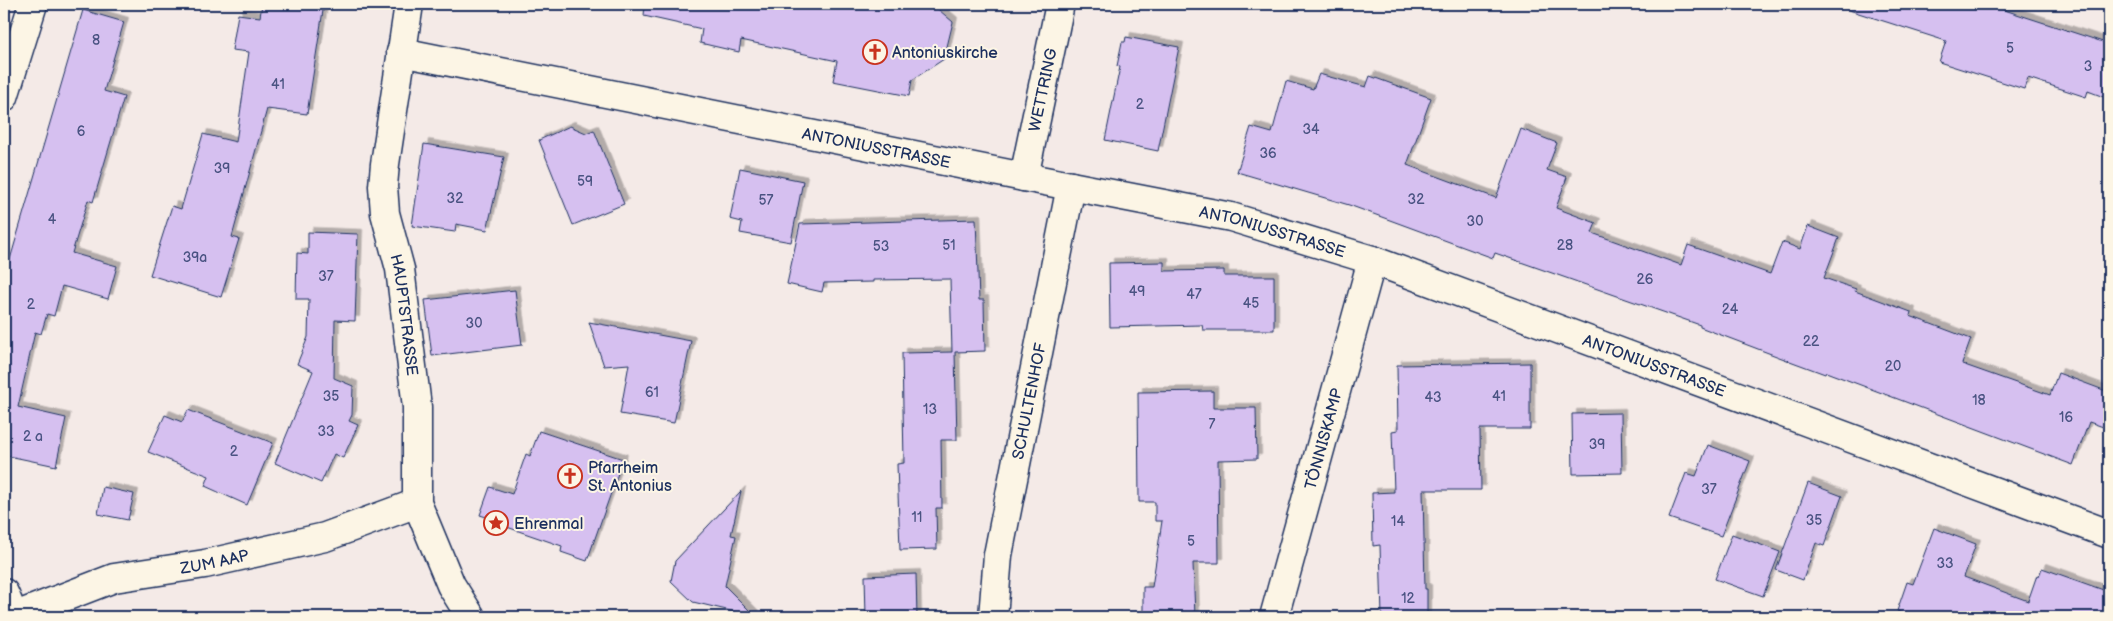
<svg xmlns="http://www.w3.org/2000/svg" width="2113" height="621" font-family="'Balsamiq Sans',sans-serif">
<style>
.building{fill:#d6c0f0;stroke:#1b2f5e;filter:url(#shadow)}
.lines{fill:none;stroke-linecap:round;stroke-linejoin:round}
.minor-casing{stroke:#1b2f5e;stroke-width:31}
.secondary-casing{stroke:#1b2f5e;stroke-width:31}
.minor{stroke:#fcf5e5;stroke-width:28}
.secondary{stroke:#fcf5e5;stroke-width:28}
.labels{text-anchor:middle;stroke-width:4;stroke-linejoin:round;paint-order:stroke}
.number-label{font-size:14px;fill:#4a5382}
.poi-label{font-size:16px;fill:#1b2f5e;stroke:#fcf5e5;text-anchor:start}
.street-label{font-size:16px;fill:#1b2f5e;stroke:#fcf5e5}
</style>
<defs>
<filter id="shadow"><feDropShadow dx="4.5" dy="-4.5" stdDeviation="0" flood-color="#0004"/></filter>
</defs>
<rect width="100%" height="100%" fill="#f4eae7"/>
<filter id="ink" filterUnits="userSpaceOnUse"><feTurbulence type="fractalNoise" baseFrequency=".02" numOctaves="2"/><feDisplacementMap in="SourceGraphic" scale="10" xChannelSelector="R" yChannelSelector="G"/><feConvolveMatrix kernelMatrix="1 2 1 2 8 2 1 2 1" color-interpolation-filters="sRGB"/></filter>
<g filter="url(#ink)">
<g class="building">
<path d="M 262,4 L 324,4 L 307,114 L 267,109 L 232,237 L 239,239 L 221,297 L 150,275 L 172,206 L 181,209 L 203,134 L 236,142 L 249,52 L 232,50 L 238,14 L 260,17 Z"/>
<path d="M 645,4 L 932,4 L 953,22 L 944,59 L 912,80 L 909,96 L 833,81 L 837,61 L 741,40 L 739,52 L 700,43 L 702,29 L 644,16 Z"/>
<path d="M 1850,4 L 1986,4 L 2109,44 L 2109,99 L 2088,91 L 2086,97 L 2028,78 L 2024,89 L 1939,62 L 1946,41 L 1849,10 Z"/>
<path d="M 83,10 L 124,22 L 104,91 L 124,97 L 93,202 L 88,200 L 72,253 L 117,266 L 108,299 L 62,286 L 54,316 L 47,314 L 41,334 L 35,332 L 18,407 L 66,418 L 56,466 L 4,455 L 4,280 Z"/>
<path d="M 1126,37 L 1179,47 L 1158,151 L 1105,140 L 1120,67 L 1117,66 L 1122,42 L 1125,42 Z"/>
<path d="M 1319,74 L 1366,87 L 1370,76 L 1431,98 L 1407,165 L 1496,198 L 1521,129 L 1557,143 L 1547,170 L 1567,177 L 1556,208 L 1596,223 L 1592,233 L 1681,265 L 1688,245 L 1770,274 L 1782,242 L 1800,249 L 1808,226 L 1839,238 L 1824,278 L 1856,289 L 1855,291 L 1911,312 L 1910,316 L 1971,339 L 1962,364 L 2050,395 L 2058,373 L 2109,392 L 2109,429 L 2089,422 L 2073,465 L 1826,372 L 1825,374 L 1779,357 L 1700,327 L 1700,325 L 1495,253 L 1493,258 L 1349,205 L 1237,172 L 1251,127 L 1272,133 L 1286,81 L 1313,89 Z"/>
<path d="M 570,126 L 586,133 L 594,130 L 624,204 L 573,225 L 539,140 Z"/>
<path d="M 424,144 L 504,157 L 487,230 L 456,224 L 455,232 L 412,226 Z"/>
<path d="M 740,168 L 803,181 L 791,242 L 740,233 L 742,222 L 730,219 Z"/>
<path d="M 976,219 L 979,300 L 984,300 L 985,351 L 955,352 L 957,440 L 941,440 L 942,508 L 936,508 L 937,549 L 900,550 L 897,464 L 904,463 L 902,353 L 952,352 L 950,279 L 873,280 L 873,282 L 824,283 L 822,292 L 787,284 L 800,224 Z"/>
<path d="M 308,232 L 358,234 L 355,321 L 335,320 L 334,378 L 353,386 L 352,415 L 349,421 L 358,425 L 343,458 L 334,454 L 321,483 L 275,463 L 313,371 L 297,364 L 308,337 L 309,299 L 296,299 L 297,253 L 308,254 Z"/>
<path d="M 1164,262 L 1164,271 L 1224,270 L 1224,276 L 1274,276 L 1274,330 L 1203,330 L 1202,325 L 1110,327 L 1109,263 Z"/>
<path d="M 515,290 L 522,345 L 432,356 L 425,300 Z"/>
<path d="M 589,322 L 691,341 L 674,423 L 620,414 L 629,364 L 604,366 Z"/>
<path d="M 1530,363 L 1530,429 L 1480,429 L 1481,490 L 1423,490 L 1425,589 L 1427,589 L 1427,617 L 1382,617 L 1380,545 L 1373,546 L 1372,493 L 1394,492 L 1392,431 L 1398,430 L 1397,365 Z"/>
<path d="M 1213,391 L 1213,408 L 1256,408 L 1257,459 L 1218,460 L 1219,563 L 1193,563 L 1195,617 L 1143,617 L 1143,587 L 1152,587 L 1162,521 L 1155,521 L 1155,502 L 1139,502 L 1138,392 Z"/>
<path d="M 188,410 L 273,443 L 247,505 L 205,486 L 209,476 L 148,452 L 165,415 L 182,422 Z"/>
<path d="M 1621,413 L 1622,473 L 1573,474 L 1572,414 Z"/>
<path d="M 539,431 L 623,459 L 587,561 L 561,552 L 562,546 L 504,526 L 505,523 L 480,515 L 490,487 L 512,494 L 526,454 L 530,456 Z"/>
<path d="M 1708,445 L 1750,461 L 1721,536 L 1669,518 L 1686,473 L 1696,476 Z"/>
<path d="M 1808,483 L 1842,496 L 1824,546 L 1816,543 L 1803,580 L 1776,570 Z"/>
<path d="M 103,487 L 134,494 L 128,520 L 98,514 Z"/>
<path d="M 741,491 L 731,535 L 736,536 L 725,586 L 756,617 L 693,602 L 671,581 L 675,561 Z"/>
<path d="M 1934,528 L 1976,544 L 1964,577 L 2028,601 L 2037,575 L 2039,576 L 2042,568 L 2109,592 L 2109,605 L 2105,617 L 1915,617 L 1897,611 L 1907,582 L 1913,584 Z"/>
<path d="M 1732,534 L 1780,552 L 1763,596 L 1715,579 Z"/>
<path d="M 916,574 L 917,617 L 866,617 L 865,576 Z"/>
</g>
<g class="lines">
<defs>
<g id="minor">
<path id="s1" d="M 401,52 L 1024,177 L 1231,217 L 1372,260 L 2109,534"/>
<path d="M 4,97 L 33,4"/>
<path id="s2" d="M 1024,177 L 1060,4"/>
<path d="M 4,593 L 14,616"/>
<path id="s3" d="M 13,617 L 114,578 L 205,564 L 325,537 L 417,503"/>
<path id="s4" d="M 993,617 L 998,555 L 1071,186"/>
<path id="s5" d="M 1274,617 L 1372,260"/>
</g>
<g id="secondary">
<path id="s6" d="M 409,4 L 385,164 L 383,186 L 385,213 L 400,269 L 417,407 L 417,503 L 451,585 L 471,617"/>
</g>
</defs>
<use href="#minor" class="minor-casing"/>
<use href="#secondary" class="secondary-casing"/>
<use href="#minor" class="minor"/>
<use href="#secondary" class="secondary"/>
</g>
</g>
<defs>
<symbol id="church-ring" viewBox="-11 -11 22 22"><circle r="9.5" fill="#fcf5e5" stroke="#c8321e" stroke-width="1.5"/><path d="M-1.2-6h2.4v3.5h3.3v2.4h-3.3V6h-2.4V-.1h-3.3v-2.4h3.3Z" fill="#c8321e"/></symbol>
<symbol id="sight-ring" viewBox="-11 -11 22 22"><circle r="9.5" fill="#fcf5e5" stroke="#c8321e" stroke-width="1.5"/><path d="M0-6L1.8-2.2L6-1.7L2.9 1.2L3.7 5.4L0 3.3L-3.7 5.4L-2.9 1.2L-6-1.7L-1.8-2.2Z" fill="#c8321e"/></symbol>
</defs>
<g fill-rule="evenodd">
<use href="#church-ring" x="861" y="38" width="28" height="28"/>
<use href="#church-ring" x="556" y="462" width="28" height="28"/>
<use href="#sight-ring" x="482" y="509" width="28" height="28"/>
</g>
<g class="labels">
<g class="number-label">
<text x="96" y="45">8</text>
<text x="2010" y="53">5</text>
<text x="2088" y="71">3</text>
<text x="278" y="89">41</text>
<text x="1140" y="109">2</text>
<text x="1311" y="134">34</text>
<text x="81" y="136">6</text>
<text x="1268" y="158">36</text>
<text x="222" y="173">39</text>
<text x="585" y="186">59</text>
<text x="455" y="203">32</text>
<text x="1416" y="204">32</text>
<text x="766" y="205">57</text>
<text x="52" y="224">4</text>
<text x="1475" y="226">30</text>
<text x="949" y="250">51</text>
<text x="1565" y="250">28</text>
<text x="881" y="251">53</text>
<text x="195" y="262">39a</text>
<text x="326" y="281">37</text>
<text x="1645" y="284">26</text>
<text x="1137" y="296">49</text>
<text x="1194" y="299">47</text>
<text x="1251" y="308">45</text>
<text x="31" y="309">2</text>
<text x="1730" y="314">24</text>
<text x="474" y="328">30</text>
<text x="1811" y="346">22</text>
<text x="1893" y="371">20</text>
<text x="652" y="397">61</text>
<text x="331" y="401">35</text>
<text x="1499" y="401">41</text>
<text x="1433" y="402">43</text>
<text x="1979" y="405">18</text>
<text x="930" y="414">13</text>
<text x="2066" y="422">16</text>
<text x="1212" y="429">7</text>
<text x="326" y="436">33</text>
<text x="33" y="441">2 a</text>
<text x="1597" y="449">39</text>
<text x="234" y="456">2</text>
<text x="1709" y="494">37</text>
<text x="917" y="522">11</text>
<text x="1814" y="525">35</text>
<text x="1398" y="526">14</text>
<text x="1191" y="546">5</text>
<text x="1945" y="568">33</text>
<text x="1408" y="603">12</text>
</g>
<g class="poi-label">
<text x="892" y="58">Antoniuskirche</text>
<text x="588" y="473">Pfarrheim<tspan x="588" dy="18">St. Antonius</tspan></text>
<text x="514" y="529">Ehrenmal</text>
</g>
<g class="street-label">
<text dy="6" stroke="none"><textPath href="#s2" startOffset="89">WETTRING</textPath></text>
<text dy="6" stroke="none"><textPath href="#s1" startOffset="485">ANTONIUSSTRASSE</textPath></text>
<text dy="6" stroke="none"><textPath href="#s1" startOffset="890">ANTONIUSSTRASSE</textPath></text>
<text dy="6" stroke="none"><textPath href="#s6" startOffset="315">HAUPTSTRASSE</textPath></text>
<text dy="6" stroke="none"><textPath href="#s1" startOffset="1295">ANTONIUSSTRASSE</textPath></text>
<text dy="6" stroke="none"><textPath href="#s4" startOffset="219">SCHULTENHOF</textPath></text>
<text dy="6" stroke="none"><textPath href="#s5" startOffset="185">TÖNNISKAMP</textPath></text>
<text dy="6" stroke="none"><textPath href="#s3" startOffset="210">ZUM AAP</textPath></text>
</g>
</g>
<rect width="2113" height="621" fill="none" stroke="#fcf5e5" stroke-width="20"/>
<rect x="10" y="10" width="2093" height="601" fill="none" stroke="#1b2f5e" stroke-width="2" filter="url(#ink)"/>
</svg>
